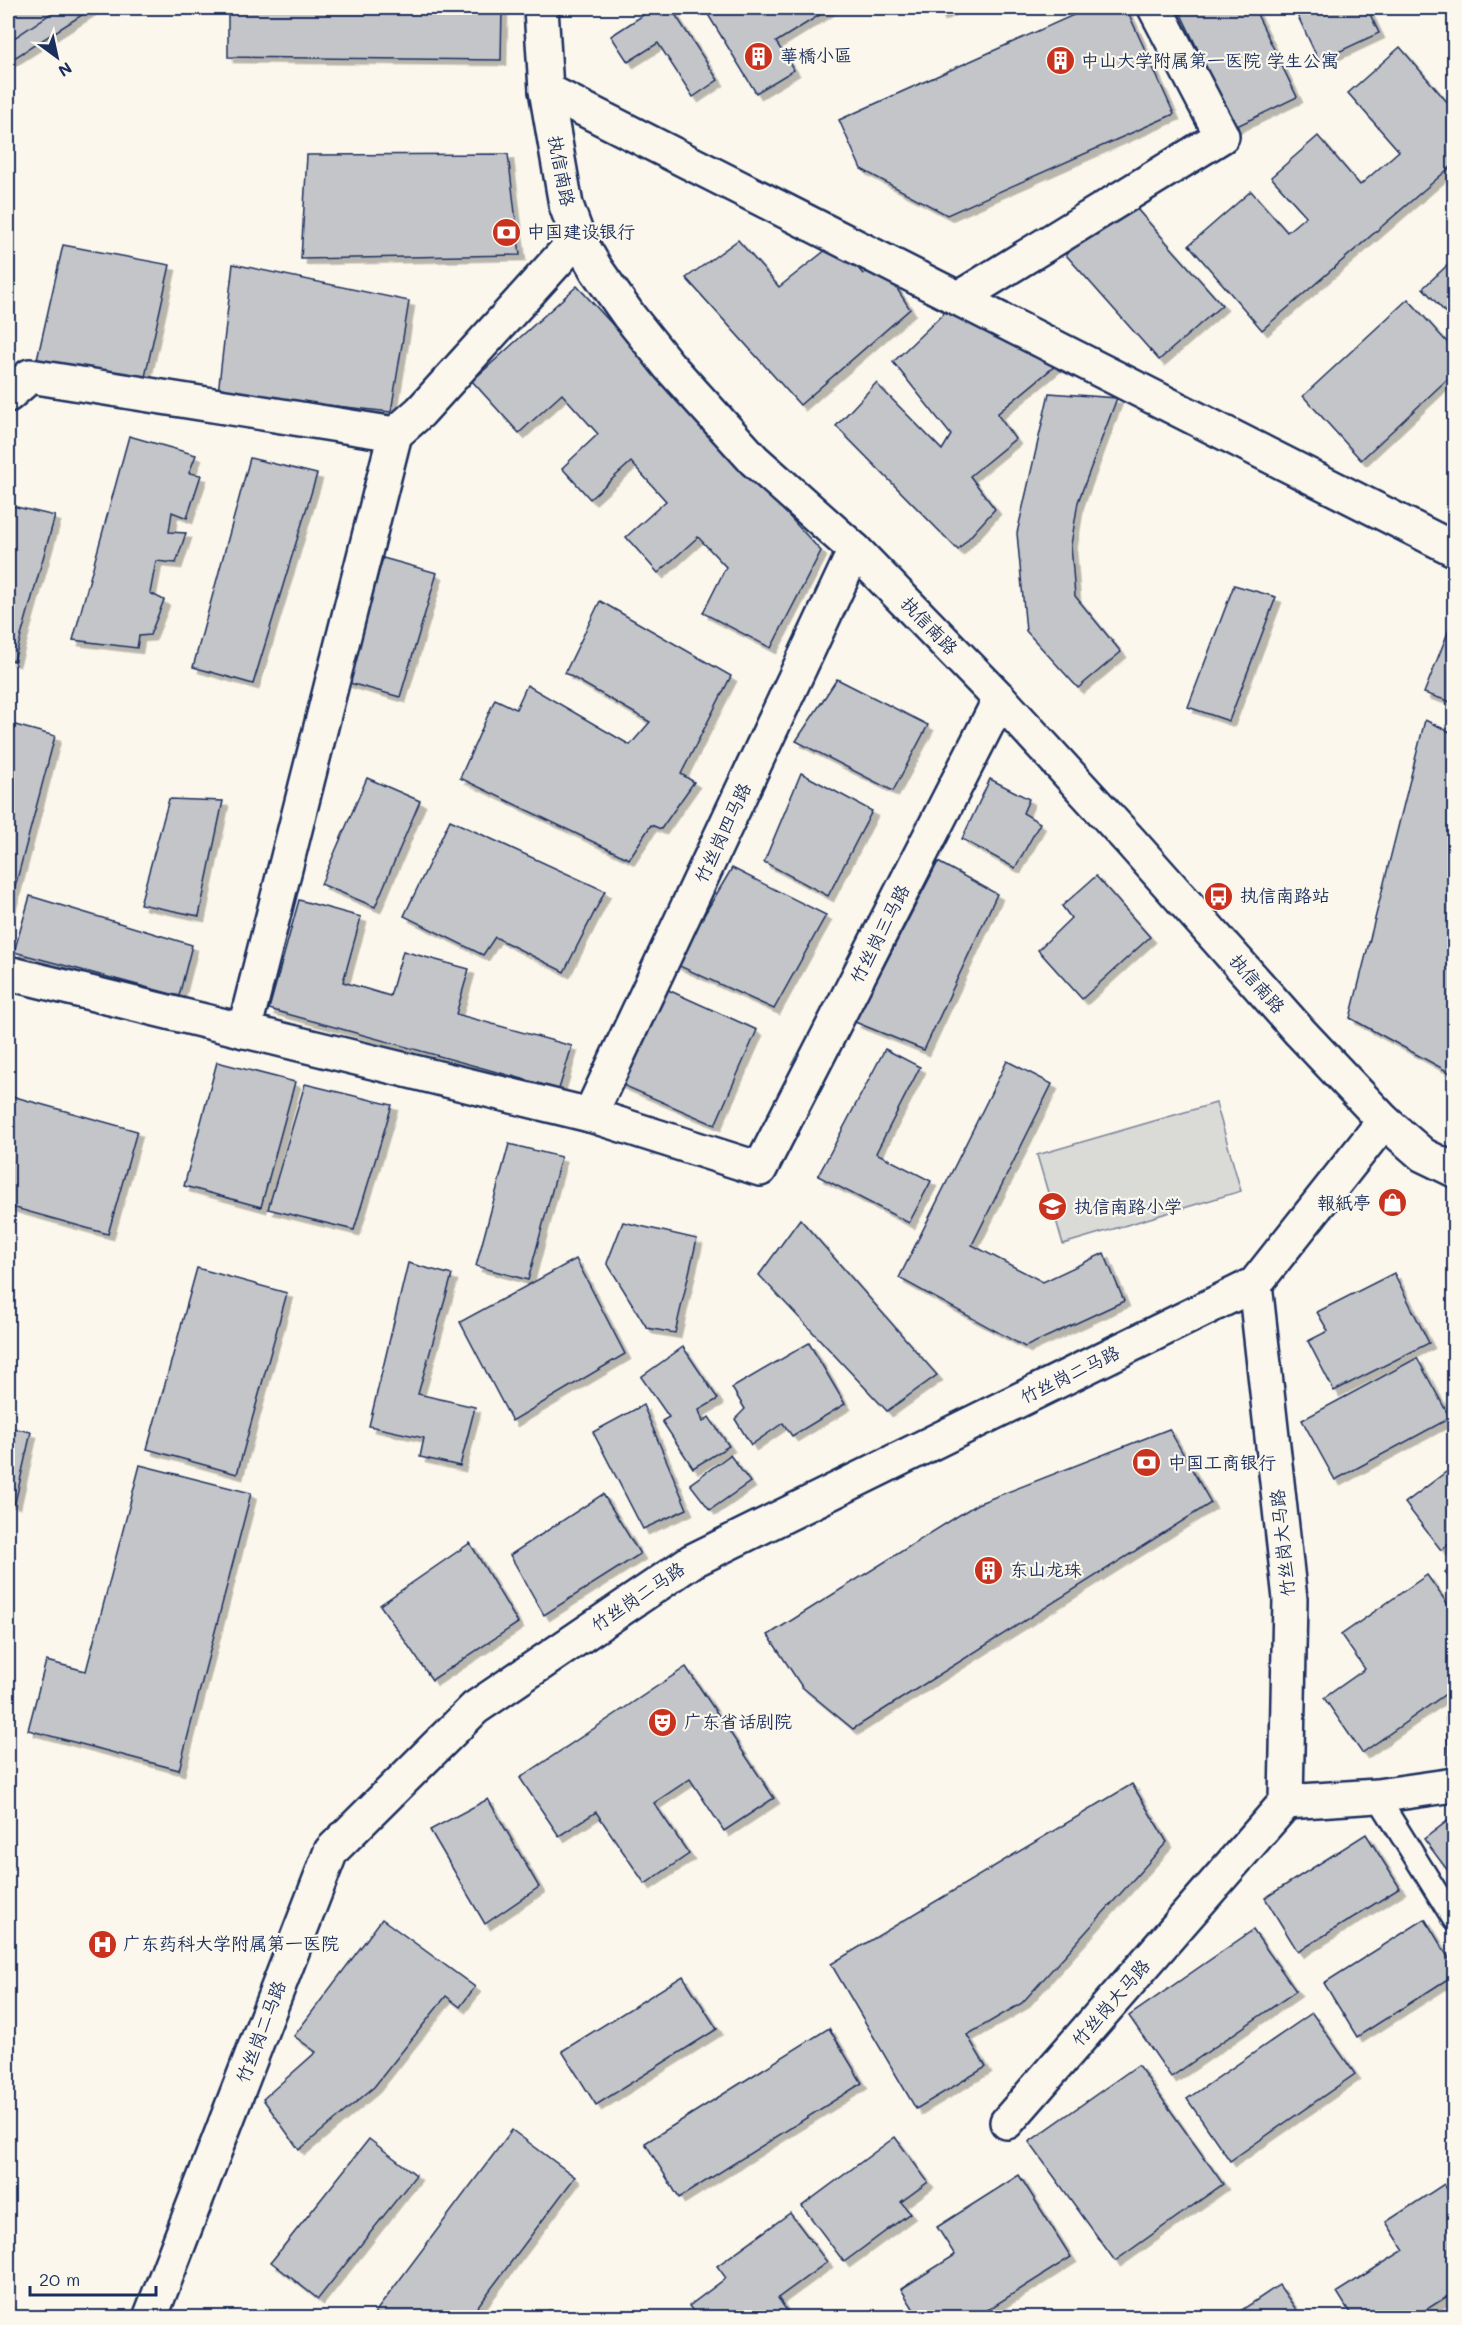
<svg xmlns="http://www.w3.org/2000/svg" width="1462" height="2325" font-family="Mali,'LXGW WenKai TC',sans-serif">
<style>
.green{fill:#dadad7;stroke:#7a849a;stroke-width:1.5}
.building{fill:#c3c5c9;stroke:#1b2f5e;stroke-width:1.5;filter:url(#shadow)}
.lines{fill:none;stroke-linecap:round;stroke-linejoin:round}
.service-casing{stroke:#1b2f5e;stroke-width:26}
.minor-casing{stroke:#1b2f5e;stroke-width:38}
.service{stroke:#fbf7ec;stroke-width:21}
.minor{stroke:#fbf7ec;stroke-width:33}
.labels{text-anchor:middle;stroke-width:4.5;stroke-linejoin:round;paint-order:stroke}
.poi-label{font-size:18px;fill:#1b2f5e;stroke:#fbf7ec;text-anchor:start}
.street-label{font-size:18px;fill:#1b2f5e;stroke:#fbf7ec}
</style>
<defs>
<filter id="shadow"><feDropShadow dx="5.5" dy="5.5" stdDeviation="0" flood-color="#0004"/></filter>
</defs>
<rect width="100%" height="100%" fill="#fbf7ec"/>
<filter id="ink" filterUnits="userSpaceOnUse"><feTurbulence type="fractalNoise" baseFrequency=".0167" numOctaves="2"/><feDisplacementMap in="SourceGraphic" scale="12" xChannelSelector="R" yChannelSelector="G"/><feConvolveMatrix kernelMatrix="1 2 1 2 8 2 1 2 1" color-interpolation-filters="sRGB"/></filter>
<g filter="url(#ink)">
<path class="green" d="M 1216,1103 L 1241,1191 L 1063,1244 L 1037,1155 Z"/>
<g class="building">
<path d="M 8,8 L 93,8 L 8,62 Z"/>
<path d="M 8,8 L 59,8 L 8,42 Z"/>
<path d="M 228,8 L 502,8 L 501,60 L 228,57 Z"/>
<path d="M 654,8 L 671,8 L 718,80 L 693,97 L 658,43 L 628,62 L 611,36 Z"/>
<path d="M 704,8 L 831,8 L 776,42 L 794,70 L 756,93 Z"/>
<path d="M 936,8 L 953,8 L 940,15 Z"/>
<path d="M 1089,8 L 1126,8 L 1174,114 L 947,215 L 861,169 L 839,120 Z"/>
<path d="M 1178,8 L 1254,8 L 1297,97 L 1235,127 Z"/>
<path d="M 1294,8 L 1367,8 L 1379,33 L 1319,61 Z"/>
<path d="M 1400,47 L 1454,110 L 1454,164 L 1262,330 L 1189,245 L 1251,191 L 1287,232 L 1306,216 L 1271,177 L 1318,136 L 1360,185 L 1399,151 L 1348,93 Z"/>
<path d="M 508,154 L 520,255 L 301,259 L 307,155 Z"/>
<path d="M 1128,199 L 1222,305 L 1159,360 L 1066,255 Z"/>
<path d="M 738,240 L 779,287 L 836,242 L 863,274 L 880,262 L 910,309 L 800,405 L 686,278 Z"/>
<path d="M 63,245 L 170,265 L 145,377 L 37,360 Z"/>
<path d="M 1454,259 L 1454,322 L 1423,288 Z"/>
<path d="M 233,264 L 409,301 L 391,412 L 218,393 Z"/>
<path d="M 577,286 L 821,551 L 771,648 L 703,613 L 726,567 L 698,537 L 658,573 L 626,537 L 666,501 L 631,462 L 590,499 L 562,468 L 598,434 L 562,394 L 519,433 L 472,381 Z"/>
<path d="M 1408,299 L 1454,350 L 1454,373 L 1361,460 L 1303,396 Z"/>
<path d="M 945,312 L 1040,343 L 1056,365 L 997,414 L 1015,439 L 970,476 L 995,509 L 958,550 L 836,426 L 876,383 L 942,450 L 951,435 L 893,362 Z"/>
<path d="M 1049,393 L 1117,398 L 1078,502 L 1071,545 L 1075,596 L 1121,652 L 1078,688 L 1026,631 L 1017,533 Z"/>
<path d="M 129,436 L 196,455 L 189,473 L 201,475 L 187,518 L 172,512 L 169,532 L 186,533 L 176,563 L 156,561 L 150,593 L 164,600 L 150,635 L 139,636 L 137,648 L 73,640 Z"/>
<path d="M 250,458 L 317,474 L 253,684 L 193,667 Z"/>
<path d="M 8,505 L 55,516 L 14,661 L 8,659 Z"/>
<path d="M 383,558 L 437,573 L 400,697 L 346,682 Z"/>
<path d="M 1234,585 L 1276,597 L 1229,721 L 1188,707 Z"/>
<path d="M 600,601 L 731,676 L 681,774 L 694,782 L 661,829 L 651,825 L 629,859 L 460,778 L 495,699 L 516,709 L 527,685 L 630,745 L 650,722 L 565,673 Z"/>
<path d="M 1454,617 L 1454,703 L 1424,693 Z"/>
<path d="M 837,679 L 928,725 L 893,791 L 796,741 Z"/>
<path d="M 1425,720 L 1454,734 L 1454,1075 L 1350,1018 Z"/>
<path d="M 8,723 L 55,736 L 10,906 L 8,905 Z"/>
<path d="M 801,773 L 872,811 L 828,896 L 764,862 Z"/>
<path d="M 367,778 L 420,801 L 375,907 L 321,884 Z"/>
<path d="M 990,779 L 1029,799 L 1023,813 L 1040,823 L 1015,868 L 962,839 Z"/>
<path d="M 169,799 L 223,801 L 199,916 L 140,904 Z"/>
<path d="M 450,820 L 605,891 L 564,972 L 495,937 L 483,955 L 404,916 Z"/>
<path d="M 938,862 L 997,894 L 924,1050 L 855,1022 Z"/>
<path d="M 732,868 L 826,915 L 774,1009 L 675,964 Z"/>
<path d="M 1096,876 L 1150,937 L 1082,999 L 1038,950 L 1071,918 L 1062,906 Z"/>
<path d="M 30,896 L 192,945 L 179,996 L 14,952 Z"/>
<path d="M 299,900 L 361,917 L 343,982 L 390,996 L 403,951 L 469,969 L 456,1014 L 572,1046 L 559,1089 L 269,1009 Z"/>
<path d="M 666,989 L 757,1030 L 715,1125 L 616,1082 Z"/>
<path d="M 885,1049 L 920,1067 L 876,1153 L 931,1181 L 909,1223 L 818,1176 Z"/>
<path d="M 1007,1061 L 1052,1084 L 972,1245 L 1043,1282 L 1104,1253 L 1124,1301 L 1025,1347 L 899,1278 Z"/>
<path d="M 217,1062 L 295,1082 L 261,1207 L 184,1186 Z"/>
<path d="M 305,1084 L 392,1105 L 354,1230 L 268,1209 Z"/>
<path d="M 8,1095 L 137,1131 L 108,1234 L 8,1206 Z"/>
<path d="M 509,1144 L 561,1157 L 528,1280 L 476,1266 Z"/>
<path d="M 800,1219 L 937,1375 L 887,1411 L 759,1275 Z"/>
<path d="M 623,1222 L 697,1239 L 675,1333 L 647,1328 L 607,1263 Z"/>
<path d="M 576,1259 L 625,1354 L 512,1421 L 460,1322 Z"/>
<path d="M 408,1263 L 452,1275 L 418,1394 L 475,1407 L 460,1466 L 420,1457 L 424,1438 L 369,1426 Z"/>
<path d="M 197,1268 L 287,1293 L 237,1474 L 147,1449 Z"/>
<path d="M 1394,1273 L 1429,1343 L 1334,1391 L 1308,1341 L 1328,1331 L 1317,1312 Z"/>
<path d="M 809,1343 L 845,1404 L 792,1436 L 783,1423 L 751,1445 L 735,1419 L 745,1409 L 732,1388 Z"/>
<path d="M 683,1347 L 718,1399 L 699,1410 L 703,1422 L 709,1417 L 729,1446 L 693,1468 L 662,1421 L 669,1417 L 641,1377 Z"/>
<path d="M 1417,1358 L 1450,1418 L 1335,1480 L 1302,1420 Z"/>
<path d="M 643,1405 L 687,1509 L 643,1529 L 593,1432 Z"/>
<path d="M 8,1427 L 31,1432 L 15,1503 L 8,1501 Z"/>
<path d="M 1169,1429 L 1211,1503 L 853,1729 L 802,1687 L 768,1635 L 977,1504 Z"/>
<path d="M 730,1455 L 750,1482 L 710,1510 L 690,1484 Z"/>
<path d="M 140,1465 L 251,1493 L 179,1770 L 28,1730 L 46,1661 L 86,1671 Z"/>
<path d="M 1454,1466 L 1454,1540 L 1441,1550 L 1405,1503 Z"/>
<path d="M 603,1494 L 640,1554 L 544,1615 L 510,1555 Z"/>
<path d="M 470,1543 L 518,1623 L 432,1680 L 380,1605 Z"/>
<path d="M 1454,1564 L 1454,1585 L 1445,1572 Z"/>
<path d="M 1427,1575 L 1454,1613 L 1454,1688 L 1362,1753 L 1324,1698 L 1365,1669 L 1341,1635 Z"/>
<path d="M 686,1667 L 774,1798 L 724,1831 L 690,1779 L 654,1803 L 689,1854 L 645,1884 L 596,1812 L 559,1836 L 520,1778 Z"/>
<path d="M 1446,1718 L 1454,1718 L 1454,1766 L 1450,1767 Z"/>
<path d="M 1132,1784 L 1167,1842 L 1022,2003 L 967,2035 L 986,2067 L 916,2109 L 831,1964 Z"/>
<path d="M 488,1799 L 539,1887 L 485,1924 L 430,1830 Z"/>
<path d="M 1454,1816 L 1454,1879 L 1424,1839 Z"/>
<path d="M 1366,1834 L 1400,1888 L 1298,1952 L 1265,1898 Z"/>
<path d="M 382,1919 L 475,1987 L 460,2007 L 446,1996 L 374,2087 L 299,2150 L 263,2099 L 316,2052 L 294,2036 Z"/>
<path d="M 1425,1919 L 1454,1967 L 1454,1975 L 1357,2037 L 1324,1983 Z"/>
<path d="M 1253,1930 L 1296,1991 L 1171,2077 L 1129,2016 Z"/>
<path d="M 683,1976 L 717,2029 L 596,2105 L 562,2051 Z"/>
<path d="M 1312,2013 L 1355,2074 L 1230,2161 L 1187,2099 Z"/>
<path d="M 829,2028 L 862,2083 L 679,2198 L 645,2143 Z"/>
<path d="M 1138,2065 L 1223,2184 L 1115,2261 L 1029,2142 Z"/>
<path d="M 512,2130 L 575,2177 L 469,2318 L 371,2318 Z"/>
<path d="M 895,2137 L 928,2182 L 901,2202 L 910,2213 L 844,2262 L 802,2206 Z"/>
<path d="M 369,2139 L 416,2175 L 318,2299 L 271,2262 Z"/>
<path d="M 1019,2175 L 1071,2257 L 975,2318 L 919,2318 L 901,2289 L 955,2255 L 937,2227 Z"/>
<path d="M 1444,2184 L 1454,2201 L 1454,2292 L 1413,2318 L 1353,2318 L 1337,2292 L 1404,2250 L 1386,2222 Z"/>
<path d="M 790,2213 L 827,2262 L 778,2298 L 792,2318 L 698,2318 L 689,2306 L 726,2278 L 717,2266 Z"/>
<path d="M 1279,2285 L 1302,2318 L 1230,2318 Z"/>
<path d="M 549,2310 L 568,2318 L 546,2318 Z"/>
</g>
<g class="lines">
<defs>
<path id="service" d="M 1377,1796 L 1454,1920"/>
<g id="minor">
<path d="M 541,8 L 546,90 L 566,205 L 578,238 L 596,269 L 629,316 L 669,366 L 754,460 L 855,550 L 1000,699 L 1130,841 L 1300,1032 L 1384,1121 L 1423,1155 L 1454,1170"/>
<path d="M 546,90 L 1454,549"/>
<path d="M 959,298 L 1222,136 L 1155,8"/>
<path d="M 8,395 L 30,376 L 395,434 L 420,412 L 578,238"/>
<path d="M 8,973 L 590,1115 L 760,1169 L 1000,699"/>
<path d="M 244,1031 L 395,434"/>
<path d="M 590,1115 L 855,550"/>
<path d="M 1286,1802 L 1377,1796 L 1454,1785"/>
<path d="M 1007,2122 L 1286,1802 L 1290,1599 L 1255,1284"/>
<path d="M 150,2318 L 331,1851 L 475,1708 L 692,1561 L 1255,1284 L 1384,1121"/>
</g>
</defs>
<use href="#service" class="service-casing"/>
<use href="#minor" class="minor-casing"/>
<use href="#service" class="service"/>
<use href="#minor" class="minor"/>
</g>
</g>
<defs>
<symbol id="building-disc" viewBox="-11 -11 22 22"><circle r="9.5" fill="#c8321e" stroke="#fbf7ec"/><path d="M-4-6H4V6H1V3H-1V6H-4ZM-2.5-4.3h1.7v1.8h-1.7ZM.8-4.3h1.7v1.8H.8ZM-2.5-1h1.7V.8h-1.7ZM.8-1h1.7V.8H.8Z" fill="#fff"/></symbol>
<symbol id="bank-disc" viewBox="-11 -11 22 22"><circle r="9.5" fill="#c8321e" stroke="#fbf7ec"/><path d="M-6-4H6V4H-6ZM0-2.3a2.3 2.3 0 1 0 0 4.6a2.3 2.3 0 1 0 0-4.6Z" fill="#fff"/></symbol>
<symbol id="bus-disc" viewBox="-11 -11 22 22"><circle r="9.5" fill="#c8321e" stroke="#fbf7ec"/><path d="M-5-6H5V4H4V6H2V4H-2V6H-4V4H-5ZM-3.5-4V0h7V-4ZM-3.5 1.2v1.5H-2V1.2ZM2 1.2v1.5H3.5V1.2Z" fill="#fff"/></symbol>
<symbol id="shop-disc" viewBox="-11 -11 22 22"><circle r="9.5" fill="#c8321e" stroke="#fbf7ec"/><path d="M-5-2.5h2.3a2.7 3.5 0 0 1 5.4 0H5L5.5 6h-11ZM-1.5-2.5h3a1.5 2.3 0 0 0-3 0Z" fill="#fff"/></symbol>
<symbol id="school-disc" viewBox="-11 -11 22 22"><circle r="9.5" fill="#c8321e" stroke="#fbf7ec"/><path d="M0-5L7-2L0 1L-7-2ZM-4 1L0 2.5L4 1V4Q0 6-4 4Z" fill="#fff"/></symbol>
<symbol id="theatre-disc" viewBox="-11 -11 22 22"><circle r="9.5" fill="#c8321e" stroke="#fbf7ec"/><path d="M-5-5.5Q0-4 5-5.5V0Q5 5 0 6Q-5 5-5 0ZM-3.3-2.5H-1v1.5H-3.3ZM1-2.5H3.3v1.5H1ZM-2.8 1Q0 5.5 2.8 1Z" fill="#fff"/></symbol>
<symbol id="hospital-disc" viewBox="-11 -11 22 22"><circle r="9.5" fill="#c8321e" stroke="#fbf7ec"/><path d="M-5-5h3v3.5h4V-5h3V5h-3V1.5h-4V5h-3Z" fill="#fff"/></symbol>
</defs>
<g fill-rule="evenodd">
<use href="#building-disc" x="742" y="40" width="33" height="33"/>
<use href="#building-disc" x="1044" y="44" width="33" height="33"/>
<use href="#bank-disc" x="490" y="216" width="33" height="33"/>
<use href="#bus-disc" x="1202" y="880" width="33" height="33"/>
<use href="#shop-disc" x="1376" y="1186" width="33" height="33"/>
<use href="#school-disc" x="1036" y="1190" width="33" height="33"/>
<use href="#bank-disc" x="1130" y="1446" width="33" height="33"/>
<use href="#building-disc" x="972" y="1554" width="33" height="33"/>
<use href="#theatre-disc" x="646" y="1706" width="33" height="33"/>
<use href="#hospital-disc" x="86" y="1928" width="33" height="33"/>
</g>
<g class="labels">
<g class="poi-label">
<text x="780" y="62">華橋小區</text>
<text x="1081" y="67">中山大学附属第一医院 学生公寓</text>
<text x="527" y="238">中国建设银行</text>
<text x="1240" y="902">执信南路站</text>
<text x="1371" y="1209" text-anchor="end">報紙亭</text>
<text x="1074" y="1213">执信南路小学</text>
<text x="1168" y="1469">中国工商银行</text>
<text x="1010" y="1576">东山龙珠</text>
<text x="684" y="1728">广东省话剧院</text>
<text x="123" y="1950">广东药科大学附属第一医院</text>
</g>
<g class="street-label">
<text transform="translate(561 171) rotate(79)" y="6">执信南路</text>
<text transform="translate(929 626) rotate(46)" y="6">执信南路</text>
<text transform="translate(723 833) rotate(-65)" y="6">竹丝岗四马路</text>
<text transform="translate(880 934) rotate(-63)" y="6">竹丝岗三马路</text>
<text transform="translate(1257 984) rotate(48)" y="6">执信南路</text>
<text transform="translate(1070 1375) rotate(-26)" y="6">竹丝岗二马路</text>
<text transform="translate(1283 1543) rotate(-96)" y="6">竹丝岗大马路</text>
<text transform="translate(638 1597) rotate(-34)" y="6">竹丝岗二马路</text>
<text transform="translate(1111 2003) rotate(-49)" y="6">竹丝岗大马路</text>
<text transform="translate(261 2032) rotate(-69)" y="6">竹丝岗二马路</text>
</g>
</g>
<rect width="1462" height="2325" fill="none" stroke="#fbf7ec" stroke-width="30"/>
<rect x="15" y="15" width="1432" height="2295" fill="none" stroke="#1b2f5e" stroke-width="2" filter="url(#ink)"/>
<g transform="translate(57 57) rotate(147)" stroke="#fbf7ec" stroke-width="4.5" paint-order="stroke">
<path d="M0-4.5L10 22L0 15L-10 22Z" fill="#1b2f5e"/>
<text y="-9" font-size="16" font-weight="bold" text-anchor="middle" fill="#1b2f5e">N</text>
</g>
<path d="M30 2286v9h126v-9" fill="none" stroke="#1b2f5e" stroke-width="3"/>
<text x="39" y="2286" font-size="18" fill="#1b2f5e" stroke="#fbf7ec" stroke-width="4.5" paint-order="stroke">20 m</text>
</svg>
